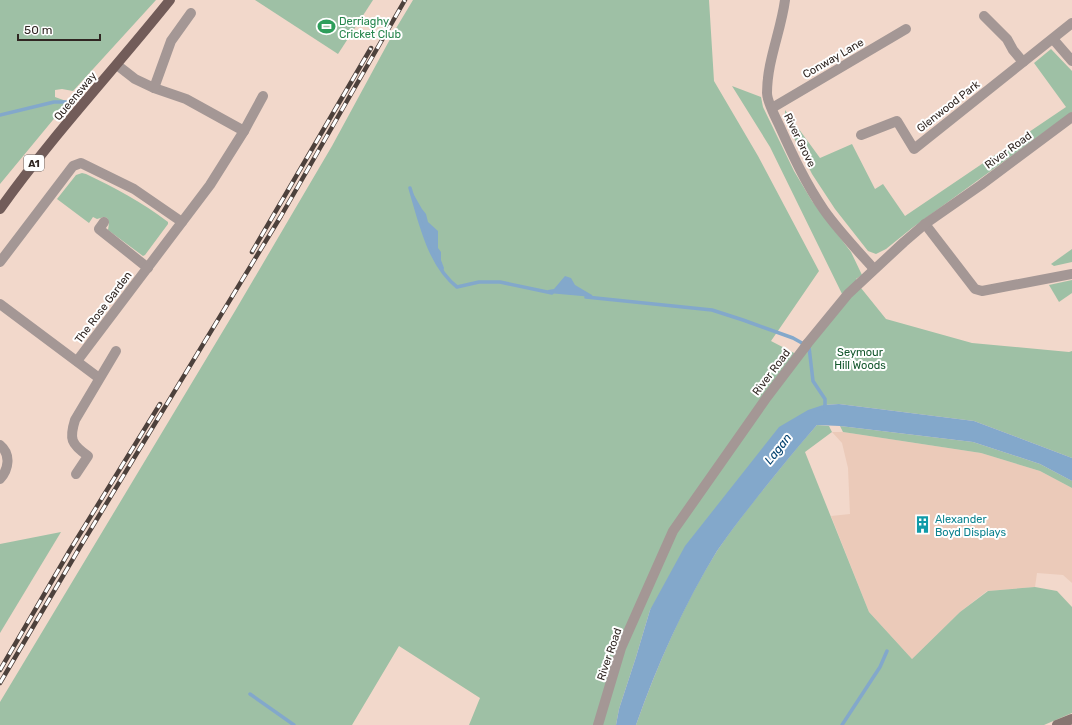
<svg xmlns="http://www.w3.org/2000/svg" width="1072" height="725" font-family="Rubik,sans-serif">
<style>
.built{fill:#ebcab9}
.green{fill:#9ec0a5}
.water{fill:#83a8cb}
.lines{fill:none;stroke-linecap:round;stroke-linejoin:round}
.stream{stroke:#83a8cb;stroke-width:3.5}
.minor{stroke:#a49795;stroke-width:10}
.tertiary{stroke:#a49795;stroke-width:10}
.secondary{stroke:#877571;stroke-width:10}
.primary{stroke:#725c59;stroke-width:10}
.rail-casing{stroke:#4d413c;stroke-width:4.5}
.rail{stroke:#fff;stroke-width:3;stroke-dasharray:9;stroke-linecap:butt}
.labels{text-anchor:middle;stroke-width:4;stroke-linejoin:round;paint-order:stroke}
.shield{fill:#fff;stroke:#6e6764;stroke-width:1}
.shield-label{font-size:10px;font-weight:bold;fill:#302622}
.leisure-label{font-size:11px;fill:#27864d;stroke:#fff;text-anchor:start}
.street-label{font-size:11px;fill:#302622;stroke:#fff}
.park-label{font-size:11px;fill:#13562c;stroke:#fff}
.culture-label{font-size:11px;fill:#0d838f;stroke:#fff;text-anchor:start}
.water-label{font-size:12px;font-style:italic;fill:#054370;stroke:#fff}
</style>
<rect width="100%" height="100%" fill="#f2d8cb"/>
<path class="built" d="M 832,432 L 843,432 L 981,453 L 1040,471 L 1072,488 L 1072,583 L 1063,575 L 1037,573 L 1035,587 L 987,591 L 960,612 L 912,659 L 869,612 L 831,516 L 850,514 L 848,468 L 842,443 Z"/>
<g class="green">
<path d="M 0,0 L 156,0 L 73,91 L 62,89 L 55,90 L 55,97 L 66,101 L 62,109 L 0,184 Z"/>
<path d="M 255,0 L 373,0 L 338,54 Z"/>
<path d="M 413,0 L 709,0 L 714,81 L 758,156 L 819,271 L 771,341 L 796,354 L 846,302 L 770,147 L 732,86 L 761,97 L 763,107 L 794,171 L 812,201 L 851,252 L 862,275 L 856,279 L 861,288 L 886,319 L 972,343 L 1069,352 L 1072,351 L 1072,458 L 974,421 L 839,404 L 823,405 L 650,610 L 636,657 L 619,709 L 616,725 L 469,725 L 480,698 L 399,646 L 352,725 L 0,725 L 0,702 L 235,311 L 332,146 L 395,30 Z"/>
<path d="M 1051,49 L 1072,71 L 1072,112 L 912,228 L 886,249 L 876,254 L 868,251 L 835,209 L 812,174 L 785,120 L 785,110 L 820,158 L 852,144 L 875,189 L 883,184 L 905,216 L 1066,107 L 1034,63 Z"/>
<path d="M 82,173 L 86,174 C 115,188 142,202 168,222 L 168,224 L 145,255 L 143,256 L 108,230 L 109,223 L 107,218 L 104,217 L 97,219 L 93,217 L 89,223 L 57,199 L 76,175 Z"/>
<path d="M 1072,249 L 1072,262 L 1054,266 L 1051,264 Z"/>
<path d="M 1072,280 L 1072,293 L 1059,302 L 1049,285 Z"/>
<path d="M 817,425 L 829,426 L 832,432 L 805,452 L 869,612 L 912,659 L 960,612 L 988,591 L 1035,587 L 1057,591 L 1072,607 L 1072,713 L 1044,725 L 636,725 C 657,666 683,605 717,551 C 729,533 743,515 757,497 C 777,473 796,448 817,425 Z"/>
<path d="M 840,426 L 973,442 L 1040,464 L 1072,481 L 1072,488 L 1040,471 L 981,453 L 843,432 Z"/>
<path d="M 61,532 L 0,633 L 0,544 Z"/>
</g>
<g class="water">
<path d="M 410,188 L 422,209 L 426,214 L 428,222 L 438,231 L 438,248 L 441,252 L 441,260 L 444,268 L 443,272 L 433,258 L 418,215 Z"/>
<path d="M 565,276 L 571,278 L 575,285 L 592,295 L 593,297 L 548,293 L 548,290 L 554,289 Z"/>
<path d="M 839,404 L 974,421 L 1072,458 L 1072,481 L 1040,464 L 973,442 L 840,426 L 817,425 C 797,448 778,471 759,495 C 745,513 730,532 717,551 C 684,605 657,665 636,725 L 616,725 L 619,709 L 636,657 L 650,610 L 685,546 L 779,427 L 808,410 L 823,405 Z"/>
</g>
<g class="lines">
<g class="stream">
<path d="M 0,115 L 54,102 L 66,102"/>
<path d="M 410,188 C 420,221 429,265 457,287 L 479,282 L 500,282 L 552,293"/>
<path d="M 586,297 L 712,310 L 743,320 L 793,338 L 809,347 L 813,381 L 825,399 L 825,409"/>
<path d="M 250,694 L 294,725"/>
<path d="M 842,725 L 880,667 L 887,651"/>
</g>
<g class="minor">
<path d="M 785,0 C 781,31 767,61 767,93 C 767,102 776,118 780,127 C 793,156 806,184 824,210 C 838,230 858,251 874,269"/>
<path d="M 984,16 L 1007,39 L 1013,50 L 1023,62"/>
<path d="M 1053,39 L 1072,61"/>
<path d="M 117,65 L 135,79 L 154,88 L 186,99 L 244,131"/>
<path d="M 154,88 L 171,41 L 191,13"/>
<path d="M 772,108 L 906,29"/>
<path d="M 861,135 L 897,121 L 914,149 L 1072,23"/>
<path d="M 104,222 L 99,229 L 148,268"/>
<path d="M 925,224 L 975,289 L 982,291 L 1072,274"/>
<path d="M 0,262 L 73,166 L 81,163 L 134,189 L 182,222"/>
<path d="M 0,304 L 99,378"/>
<path d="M 807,344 L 848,294 L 904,242 L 925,224 L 981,185 L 1072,117"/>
<path d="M 77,361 L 210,185 L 244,131 L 263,96"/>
<path d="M 0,445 C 11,454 9,469 0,479"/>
<path d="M 76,474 L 88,456 C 71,444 69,439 75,420 L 116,351"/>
<path d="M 598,725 L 621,648 L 673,531 L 767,397 L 805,347"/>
</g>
<path class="tertiary" d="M 805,347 L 807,344"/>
<path class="secondary" d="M 1057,725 L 1072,719"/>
<path class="primary" d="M 0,209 C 52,136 114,70 170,0"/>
<defs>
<g id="rail">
<path d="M 252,252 L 371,48"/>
<path d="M 0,670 L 70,550 L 160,404"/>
<path d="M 0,683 L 80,547 L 281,216 L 405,0"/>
</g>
</defs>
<use href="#rail" class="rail-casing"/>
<use href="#rail" class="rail"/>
</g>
<defs>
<symbol id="stadium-bare" viewBox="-9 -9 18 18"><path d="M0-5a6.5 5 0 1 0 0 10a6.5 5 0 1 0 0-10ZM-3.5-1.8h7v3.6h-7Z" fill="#2e9e5b" stroke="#fff" stroke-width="2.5" paint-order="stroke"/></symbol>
<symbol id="building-bare" viewBox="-9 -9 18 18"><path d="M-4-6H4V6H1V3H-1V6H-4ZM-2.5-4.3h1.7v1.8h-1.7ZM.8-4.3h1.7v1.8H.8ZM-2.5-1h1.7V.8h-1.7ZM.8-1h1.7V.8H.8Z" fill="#0f9aa8" stroke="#fff" stroke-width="2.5" paint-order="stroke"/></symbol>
</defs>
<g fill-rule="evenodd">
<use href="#stadium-bare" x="314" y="14" width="25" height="25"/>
<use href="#building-bare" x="910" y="512" width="25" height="25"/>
</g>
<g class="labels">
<rect class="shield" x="24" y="155" width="20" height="16" rx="3"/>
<g class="shield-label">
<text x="34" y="167">A1</text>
</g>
<g class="leisure-label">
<text x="339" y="25">Derriaghy<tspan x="339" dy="13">Cricket Club</tspan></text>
</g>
<g class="street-label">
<text transform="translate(833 58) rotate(-30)" y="4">Conway Lane</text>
<text transform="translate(75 96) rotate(-50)" y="4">Queensway</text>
<text transform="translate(948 106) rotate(-38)" y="4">Glenwood Park</text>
<text transform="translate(800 140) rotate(64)" y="4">River Grove</text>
<text transform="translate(1008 150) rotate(-36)" y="4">River Road</text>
<text transform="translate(103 307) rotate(-53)" y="4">The Rose Garden</text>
<text transform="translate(771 372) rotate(-53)" y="4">River Road</text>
<text transform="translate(609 654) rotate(-71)" y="4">River Road</text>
</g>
<g class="park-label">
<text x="860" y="356">Seymour<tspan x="860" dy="13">Hill Woods</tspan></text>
</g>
<g class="culture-label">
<text x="935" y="523">Alexander<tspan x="935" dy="13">Boyd Displays</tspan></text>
</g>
<g class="water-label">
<text transform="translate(778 449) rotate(-52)" y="4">Lagan</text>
</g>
</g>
<path d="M18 34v6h82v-6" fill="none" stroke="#302622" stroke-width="2"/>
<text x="24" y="34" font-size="12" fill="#302622" stroke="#ffffff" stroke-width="3" paint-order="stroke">50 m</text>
</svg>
